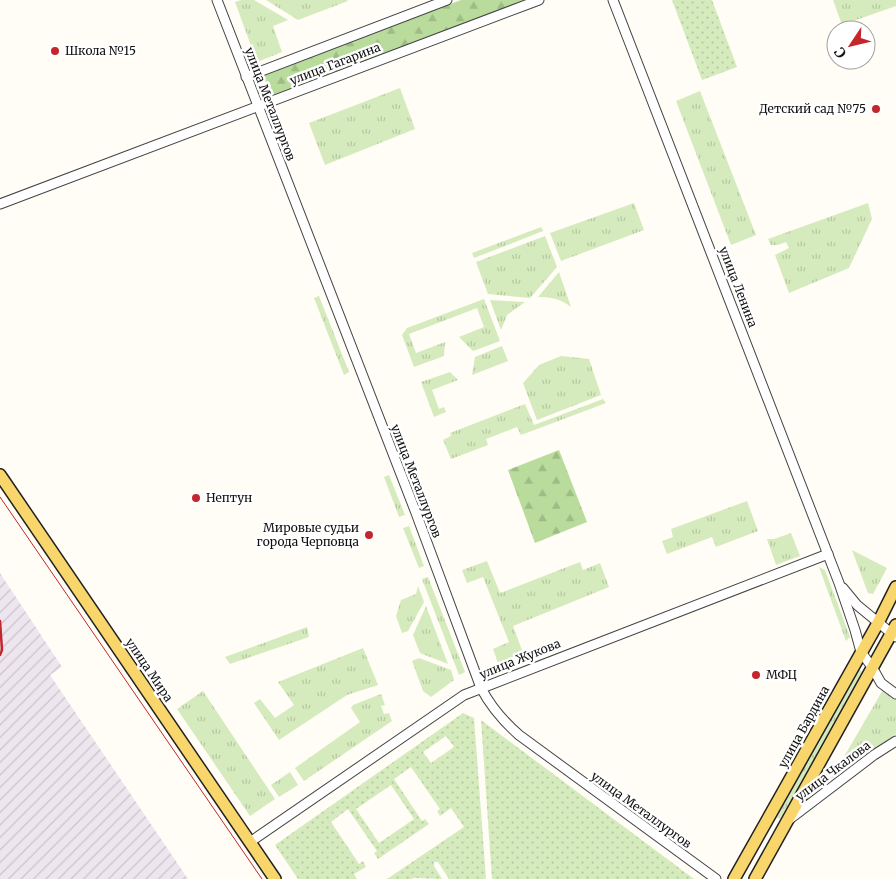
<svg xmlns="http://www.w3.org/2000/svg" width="896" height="879" font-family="Merriweather,serif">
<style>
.industrial{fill:url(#industrial-furrows)}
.grass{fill:url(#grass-tufts)}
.forest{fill:url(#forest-firs)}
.park{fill:url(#park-dots);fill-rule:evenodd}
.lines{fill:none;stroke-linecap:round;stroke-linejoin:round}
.minor-casing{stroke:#444;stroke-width:11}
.major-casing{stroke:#222;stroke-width:14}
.minor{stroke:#fff;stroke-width:9}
.major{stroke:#f9d66b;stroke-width:11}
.tram{stroke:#c4262e;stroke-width:1}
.rail{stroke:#c4262e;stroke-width:2.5}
.poi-dot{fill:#c4262e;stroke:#fff;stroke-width:2}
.labels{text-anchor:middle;stroke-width:5;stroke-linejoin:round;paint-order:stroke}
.poi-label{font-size:12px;fill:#111;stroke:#fff;text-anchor:start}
.street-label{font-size:12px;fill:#111;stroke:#fff}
</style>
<defs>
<pattern id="industrial-furrows" width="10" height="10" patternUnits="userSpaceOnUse" patternTransform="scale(1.25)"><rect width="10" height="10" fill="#eee6ef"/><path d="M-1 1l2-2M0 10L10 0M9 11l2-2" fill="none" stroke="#cbc4cc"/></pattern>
<pattern id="grass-tufts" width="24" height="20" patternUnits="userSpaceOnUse" patternTransform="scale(1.25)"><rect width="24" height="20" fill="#d5ebbd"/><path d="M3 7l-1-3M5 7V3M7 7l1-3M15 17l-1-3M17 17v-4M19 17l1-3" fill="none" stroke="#b6c8a1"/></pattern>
<pattern id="forest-firs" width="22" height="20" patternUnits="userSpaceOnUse" patternTransform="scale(1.25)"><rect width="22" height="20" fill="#b9dc9c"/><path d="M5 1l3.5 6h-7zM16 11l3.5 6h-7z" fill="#9ebc85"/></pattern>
<pattern id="park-dots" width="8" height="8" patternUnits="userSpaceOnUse" patternTransform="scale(1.25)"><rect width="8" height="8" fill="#d5ebbd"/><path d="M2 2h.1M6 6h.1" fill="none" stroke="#b6c8a1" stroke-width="1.8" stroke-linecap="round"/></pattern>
</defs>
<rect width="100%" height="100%" fill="#fffdf5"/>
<path class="industrial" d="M 0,573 L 62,667 L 50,675 L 188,879 L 0,879 Z"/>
<g class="grass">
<path d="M 241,0 L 254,0 L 288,20 L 273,26 L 282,52 L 257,62 L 235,2 Z"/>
<path d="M 266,0 L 347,0 L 348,1 L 298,20 Z"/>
<path d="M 833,0 L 896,0 L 896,6 L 842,25 Z"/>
<path d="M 400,88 L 415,129 L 325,165 L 309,123 Z"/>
<path d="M 700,91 L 756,235 L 731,245 L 676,101 Z"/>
<path d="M 634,203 L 644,230 L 561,261 L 550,233 Z"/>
<path d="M 868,203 L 872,219 L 849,268 L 789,293 L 775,255 L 789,248 L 786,242 L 778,245 L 771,245 L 768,239 Z"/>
<path d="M 541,227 L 543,231 L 474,258 L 472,253 Z"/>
<path d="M 545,236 L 557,267 L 530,298 L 488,294 L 476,262 Z"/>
<path d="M 559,272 L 571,307 C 561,299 551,297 538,297 Z"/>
<path d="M 319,296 L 349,372 L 344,375 L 314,298 Z"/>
<path d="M 484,299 L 500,341 L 473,351 L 459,337 L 484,327 L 477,308 L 409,334 L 416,353 L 445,342 L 444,356 L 414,367 L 402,335 L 407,328 Z"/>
<path d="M 490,300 L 525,302 L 507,315 L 501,330 Z"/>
<path d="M 502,346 L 508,361 L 472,375 L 475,357 Z"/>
<path d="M 561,356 L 589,359 L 601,395 L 537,420 L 523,383 L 539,365 Z"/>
<path d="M 450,372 L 458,380 L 432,390 L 439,409 L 444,407 L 446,412 L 434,417 L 421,382 Z"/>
<path d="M 603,399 L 606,403 L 521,435 L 517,427 L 486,439 L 488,445 L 451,459 L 443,440 L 451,436 L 450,433 L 525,404 L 534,425 Z"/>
<path d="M 389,475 L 405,515 L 399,517 L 384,477 Z"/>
<path d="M 747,501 L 758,531 L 716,547 L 712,537 L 667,554 L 662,541 L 673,537 L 671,529 Z"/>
<path d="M 409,526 L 424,566 L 419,568 L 403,528 Z"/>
<path d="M 791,533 L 800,556 L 776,565 L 767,539 L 774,539 Z"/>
<path d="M 852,550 L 887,568 L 873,594 L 868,593 Z"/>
<path d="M 487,561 L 500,593 L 580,562 L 583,570 L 600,563 L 609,587 L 513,626 L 523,653 L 498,663 L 493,649 L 509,642 L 483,577 L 467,583 L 462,570 Z"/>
<path d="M 819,567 L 825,570 L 850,637 L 846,641 Z"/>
<path d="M 428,577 L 465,672 L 459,675 L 422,579 Z"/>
<path d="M 418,586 L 424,602 L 408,631 L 402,633 L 396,616 L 401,600 L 416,594 Z"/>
<path d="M 426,606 L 448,664 L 420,653 L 413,635 Z"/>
<path d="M 307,627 L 309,637 L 230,664 L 225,657 Z"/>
<path d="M 363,648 L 378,685 L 347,695 L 279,740 L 254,703 L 260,699 L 275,718 L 294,705 L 278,682 Z"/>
<path d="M 419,658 L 451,670 L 454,680 L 431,697 L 423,691 L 412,661 Z"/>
<path d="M 857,668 L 863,673 L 780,819 L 774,816 Z"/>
<path d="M 884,688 L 896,697 L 896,734 L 831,779 Z"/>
<path d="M 203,691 L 275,799 L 250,816 L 177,709 Z"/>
<path d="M 381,694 L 385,705 L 381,706 L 384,714 L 389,713 L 392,721 L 304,781 L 295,768 L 360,722 L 351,708 L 353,705 Z"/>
<path d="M 290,772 L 298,785 L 279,797 L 271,785 Z"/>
</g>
<g class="forest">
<path d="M 461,0 L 526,0 L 271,97 L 263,75 Z"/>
<path d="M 559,450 L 587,522 L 535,543 L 508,470 Z"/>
</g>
<g class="park">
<path d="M 672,0 L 712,0 L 737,67 L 702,80 Z"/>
<path d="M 463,713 L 474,718 L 486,879 L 449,879 L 438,862 L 434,862 L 434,866 L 442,879 L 413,878 L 412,879 L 387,879 L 464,827 L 451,808 L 440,816 L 437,811 L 440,809 L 411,767 L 394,779 L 422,821 L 425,819 L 429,824 L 378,859 L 374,853 L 377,851 L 348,809 L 331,822 L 359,864 L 363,861 L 366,867 L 354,874 L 357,879 L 298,879 L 275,845 ZM 446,736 L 454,747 L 431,763 L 423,752 ZM 391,785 L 414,819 L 379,843 L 356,809 Z"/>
<path d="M 481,720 L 694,879 L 492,879 Z"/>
</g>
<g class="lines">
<defs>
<g id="minor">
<path d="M 217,0 L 416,513 L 481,688 C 491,707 503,721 519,735 L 716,879"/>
<path d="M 613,0 L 839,583 L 855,630 L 861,652 L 872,667 L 881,683 L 896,694"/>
<path d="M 246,77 L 447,0"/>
<path d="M 0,204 L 539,0"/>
<path d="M 843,588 L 857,605 L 896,637"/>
<path d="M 790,819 L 874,755 L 896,741"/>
<path d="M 250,842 L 464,695 L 828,554"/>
</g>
<g id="major">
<path d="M 0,475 L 275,879"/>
<path d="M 734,879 L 878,623 L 896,587"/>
<path d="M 755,879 L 896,625"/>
</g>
</defs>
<use href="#minor" class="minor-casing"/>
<use href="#major" class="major-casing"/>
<use href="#minor" class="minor"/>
<use href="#major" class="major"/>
<path class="tram" d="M 0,497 L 262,879"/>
<path class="rail" d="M 0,621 L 2,650 L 0,655"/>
</g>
<g class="poi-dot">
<circle cx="55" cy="51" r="5"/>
<circle cx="876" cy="109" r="5"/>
<circle cx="196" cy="498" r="5"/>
<circle cx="369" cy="535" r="5"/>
<circle cx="756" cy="675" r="5"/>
</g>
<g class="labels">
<g class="poi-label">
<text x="65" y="55">Школа №15</text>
<text x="866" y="113" text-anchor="end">Детский сад №75</text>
<text x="206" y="502">Нептун</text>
<text x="359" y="532" text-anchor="end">Мировые судьи<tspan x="359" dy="14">города Черповца</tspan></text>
<text x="766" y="679">МФЦ</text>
</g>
<g class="street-label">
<text transform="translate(335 64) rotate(-21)" y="4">улица Гагарина</text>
<text transform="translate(270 104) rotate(69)" y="4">улица Металлургов</text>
<text transform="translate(738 287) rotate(69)" y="4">улица Ленина</text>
<text transform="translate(416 481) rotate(69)" y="4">улица Металлургов</text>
<text transform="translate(520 659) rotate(-22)" y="4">улица Жукова</text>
<text transform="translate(149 670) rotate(56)" y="4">улица Мира</text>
<text transform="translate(804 727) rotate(-61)" y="4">улица Бардина</text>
<text transform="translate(833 771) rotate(-37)" y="4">улица Чкалова</text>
<text transform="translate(641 810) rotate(36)" y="4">улица Металлургов</text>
</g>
</g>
<g transform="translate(851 45) rotate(235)"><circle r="24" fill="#ffffff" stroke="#a0a0a0"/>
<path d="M0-4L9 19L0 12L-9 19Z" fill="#c4262e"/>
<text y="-8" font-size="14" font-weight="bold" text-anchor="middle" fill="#111111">С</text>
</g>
</svg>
